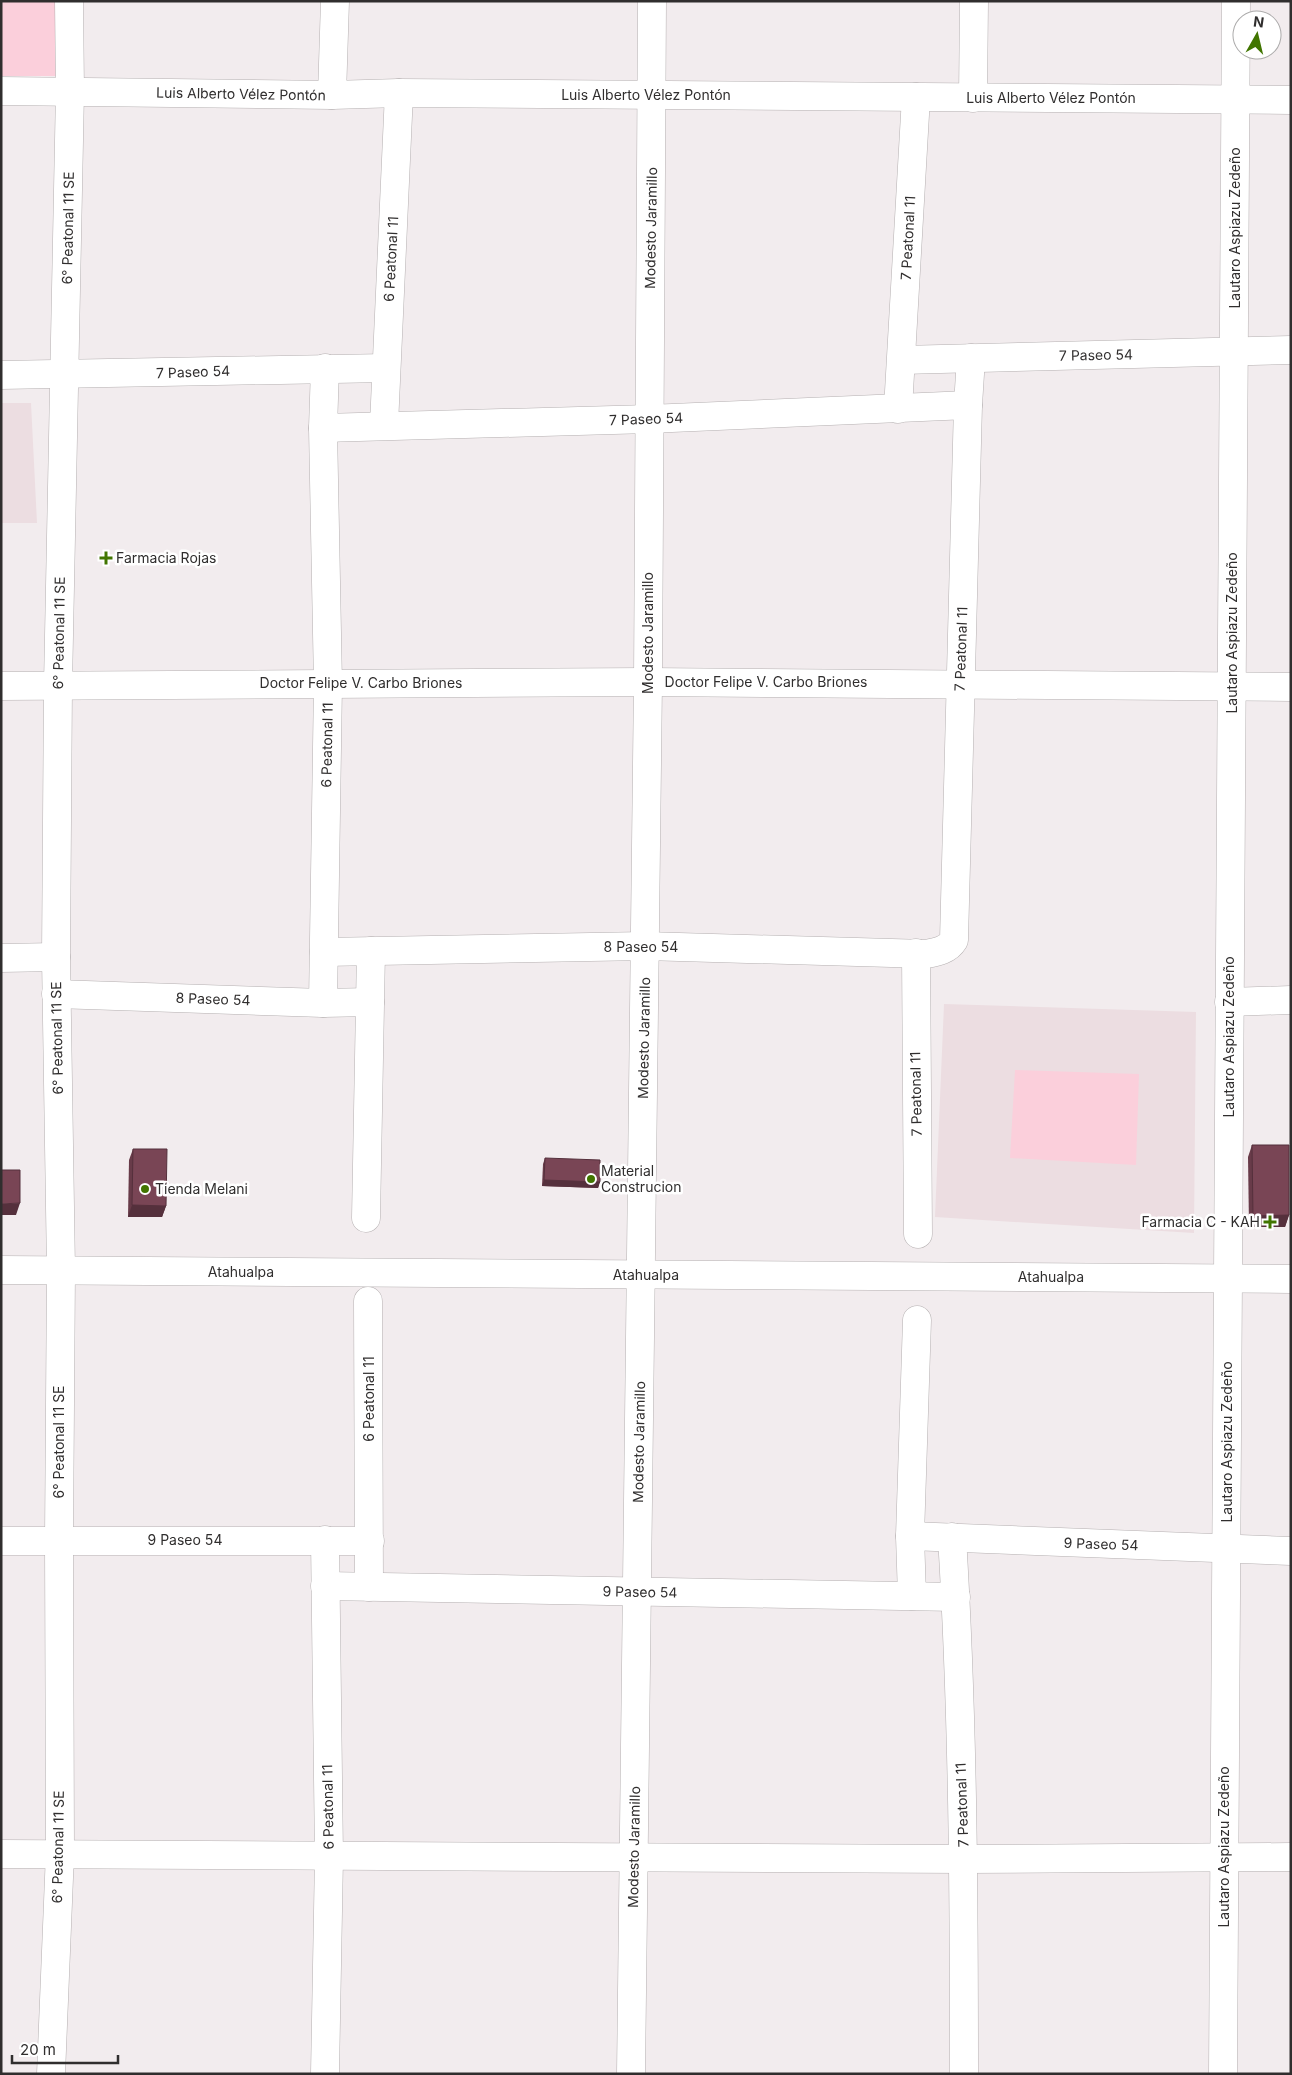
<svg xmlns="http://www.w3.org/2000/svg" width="1292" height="2075" font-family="Inter,sans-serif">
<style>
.built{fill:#ecdde1}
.green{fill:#fbcfdb}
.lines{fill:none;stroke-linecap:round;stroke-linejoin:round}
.minor-casing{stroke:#b5b0b1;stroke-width:29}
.tertiary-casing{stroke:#b5b0b1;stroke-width:29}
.minor{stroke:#fff;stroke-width:28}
.tertiary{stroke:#fff;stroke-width:28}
.wall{fill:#683b49}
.shaded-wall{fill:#55303c}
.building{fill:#794555;stroke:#55303c}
.poi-dot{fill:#417500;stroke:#fff;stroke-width:2}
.labels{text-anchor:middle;stroke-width:5;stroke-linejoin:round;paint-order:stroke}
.street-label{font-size:14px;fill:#302e2e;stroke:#fff}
.poi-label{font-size:14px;fill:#302e2e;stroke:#fff;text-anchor:start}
</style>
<rect width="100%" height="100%" fill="#f2ecee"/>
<g class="built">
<path d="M 1,403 L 31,403 L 37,523 L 1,523 Z"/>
<path d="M 944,1004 L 1196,1012 L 1194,1233 L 935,1217 Z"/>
</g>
<g class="green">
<path d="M 1,1 L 64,1 L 62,76 L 1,76 Z"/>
<path d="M 1015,1070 L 1139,1074 L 1136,1165 L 1010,1158 Z"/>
</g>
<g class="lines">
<defs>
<g id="minor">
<path d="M 1,91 L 332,95 L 399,93 L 1291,100"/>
<path d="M 332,95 L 335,1"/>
<path d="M 973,98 L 974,1"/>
<path d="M 902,360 L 1291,350"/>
<path d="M 1,375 L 386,368"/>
<path d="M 898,409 L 916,97"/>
<path d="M 384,425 L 399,93"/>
<path d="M 323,428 L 649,419 L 968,405"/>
<path d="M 1,686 L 648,682 L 1291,687"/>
<path d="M 324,952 L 645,946 L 926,954 C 937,952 948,950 954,940 L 968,405 L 971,358"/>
<path d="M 916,953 L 918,1234"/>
<path d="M 1,958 L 56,957"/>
<path d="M 56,994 L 323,1003 L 370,1002"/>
<path d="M 1229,1002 L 1291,1000"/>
<path d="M 323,1003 L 328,684 L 323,428 L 325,368"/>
<path d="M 366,1218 L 371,951"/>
<path d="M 368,1301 L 369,1587"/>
<path d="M 910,1536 L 1291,1551"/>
<path d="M 952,1537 C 963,1716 964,1895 964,2074"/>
<path d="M 325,1540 L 329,1857 L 325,2074"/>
<path d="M 1,1541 L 370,1541"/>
<path d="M 325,1586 L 956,1597"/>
<path d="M 912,1596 L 910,1536 L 917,1320"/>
<path d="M 1,1854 L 964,1859 L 1291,1857"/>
<path d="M 51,2074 L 60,1853 L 59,1540 L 61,1270 L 56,957 L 58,685 L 70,91 L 69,1"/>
<path d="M 631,2074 L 648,682 L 652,1"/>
<path d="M 1223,2074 L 1236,1"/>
</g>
<path id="tertiary" d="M 1,1270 L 1291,1279"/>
</defs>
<use href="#minor" class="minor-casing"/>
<use href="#tertiary" class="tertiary-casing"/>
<use href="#minor" class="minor"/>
<use href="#tertiary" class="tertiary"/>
</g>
<g class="wall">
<path d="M 1252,1145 L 1289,1215 L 1285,1227 L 1249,1227 L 1248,1157 Z"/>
<path d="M 133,1149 L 166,1206 L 162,1217 L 128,1217 L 129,1160 Z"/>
<path d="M 545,1158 L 600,1182 L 598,1188 L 542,1186 L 543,1164 Z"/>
</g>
<g class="shaded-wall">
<path d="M 544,1180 L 600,1182 L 598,1188 L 542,1186 Z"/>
<path d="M 20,1203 L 16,1215 L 1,1215 L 1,1204 Z"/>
<path d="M 132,1205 L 166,1206 L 162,1217 L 128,1217 Z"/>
<path d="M 1289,1215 L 1285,1227 L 1249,1227 L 1253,1216 Z"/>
</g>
<g class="building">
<path d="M 1252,1145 L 1289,1145 L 1289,1215 L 1253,1216 Z"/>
<path d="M 133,1149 L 167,1149 L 166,1206 L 132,1205 Z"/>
<path d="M 545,1158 L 600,1160 L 600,1182 L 544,1180 Z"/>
<path d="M 1,1170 L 20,1170 L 20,1203 L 1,1204 Z"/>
</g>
<g class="poi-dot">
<path d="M103.5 550.5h5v5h5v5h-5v5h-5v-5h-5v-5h5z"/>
<circle cx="591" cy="1179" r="5"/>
<circle cx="145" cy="1189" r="5"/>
<path d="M1267.5 1214.5h5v5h5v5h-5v5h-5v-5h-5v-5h5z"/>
</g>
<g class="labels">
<g class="street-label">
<text transform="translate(241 94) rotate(1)" y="5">Luis Alberto Vélez Pontón</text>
<text x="646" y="100">Luis Alberto Vélez Pontón</text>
<text x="1051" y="103">Luis Alberto Vélez Pontón</text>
<text transform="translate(68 228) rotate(-89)" y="5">6° Peatonal 11 SE</text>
<text transform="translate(651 228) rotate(-89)" y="5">Modesto Jaramillo</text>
<text transform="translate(1235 228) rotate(-90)" y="5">Lautaro Aspiazu Zedeño</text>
<text transform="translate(908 238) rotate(-87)" y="5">7 Peatonal 11</text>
<text transform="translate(391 259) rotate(-87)" y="5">6 Peatonal 11</text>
<text transform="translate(1096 355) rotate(-1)" y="5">7 Paseo 54</text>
<text transform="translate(193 372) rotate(-2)" y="5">7 Paseo 54</text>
<text transform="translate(646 419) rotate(-2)" y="5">7 Paseo 54</text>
<text transform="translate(59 633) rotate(-89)" y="5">6° Peatonal 11 SE</text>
<text transform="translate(648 633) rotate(-90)" y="5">Modesto Jaramillo</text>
<text transform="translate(1232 633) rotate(-90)" y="5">Lautaro Aspiazu Zedeño</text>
<text transform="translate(961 649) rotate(-88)" y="5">7 Peatonal 11</text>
<text x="766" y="687">Doctor Felipe V. Carbo Briones</text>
<text x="361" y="688">Doctor Felipe V. Carbo Briones</text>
<text transform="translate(327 745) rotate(-89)" y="5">6 Peatonal 11</text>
<text x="641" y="952">8 Paseo 54</text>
<text transform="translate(213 999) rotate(2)" y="5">8 Paseo 54</text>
<text transform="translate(1229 1037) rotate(-90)" y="5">Lautaro Aspiazu Zedeño</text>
<text transform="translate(57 1038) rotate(-91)" y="5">6° Peatonal 11 SE</text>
<text transform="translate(644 1038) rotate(-89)" y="5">Modesto Jaramillo</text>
<text transform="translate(916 1094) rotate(-91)" y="5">7 Peatonal 11</text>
<text x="241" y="1277">Atahualpa</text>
<text x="646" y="1280">Atahualpa</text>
<text x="1051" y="1282">Atahualpa</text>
<text transform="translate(369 1399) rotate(-90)" y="5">6 Peatonal 11</text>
<text transform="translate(59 1442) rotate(-90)" y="5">6° Peatonal 11 SE</text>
<text transform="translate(639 1442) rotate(-89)" y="5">Modesto Jaramillo</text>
<text transform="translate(1227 1442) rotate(-90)" y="5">Lautaro Aspiazu Zedeño</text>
<text x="185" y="1545">9 Paseo 54</text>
<text transform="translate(1101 1544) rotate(2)" y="5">9 Paseo 54</text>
<text transform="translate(640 1592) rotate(1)" y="5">9 Paseo 54</text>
<text transform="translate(962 1805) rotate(-92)" y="5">7 Peatonal 11</text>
<text transform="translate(328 1807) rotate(-91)" y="5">6 Peatonal 11</text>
<text transform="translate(58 1847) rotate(-89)" y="5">6° Peatonal 11 SE</text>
<text transform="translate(634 1847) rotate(-89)" y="5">Modesto Jaramillo</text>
<text transform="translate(1224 1847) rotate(-90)" y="5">Lautaro Aspiazu Zedeño</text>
</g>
<g class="poi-label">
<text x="116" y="563">Farmacia Rojas</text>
<text x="601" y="1176">Material<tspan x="601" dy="16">Construcion</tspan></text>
<text x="155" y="1194">Tienda Melani</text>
<text x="1260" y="1227" text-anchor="end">Farmacia C - KAH</text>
</g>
</g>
<rect width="1292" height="2075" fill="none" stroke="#302e2e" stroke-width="5"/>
<g transform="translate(1257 35) rotate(8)"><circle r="24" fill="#ffffff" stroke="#acabab"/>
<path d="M0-4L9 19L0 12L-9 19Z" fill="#417500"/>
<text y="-8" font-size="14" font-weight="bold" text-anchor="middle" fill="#302e2e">N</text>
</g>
<path d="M12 2055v8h106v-8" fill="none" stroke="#302e2e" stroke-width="2.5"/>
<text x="20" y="2055" font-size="15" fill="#302e2e" stroke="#ffffff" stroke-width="4" paint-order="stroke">20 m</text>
</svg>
